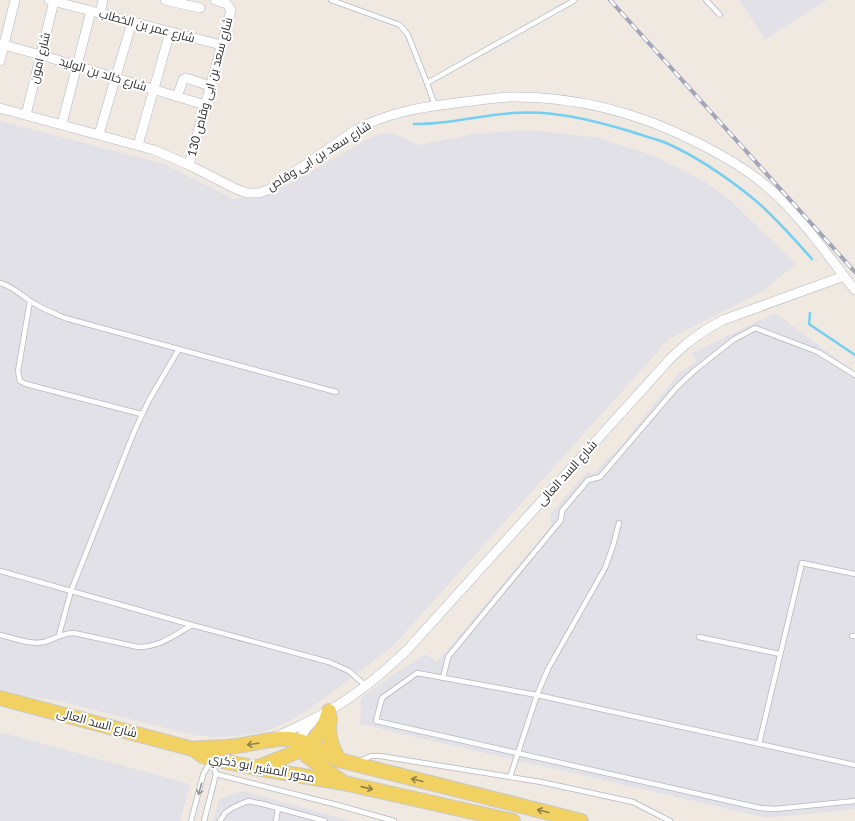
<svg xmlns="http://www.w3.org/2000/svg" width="855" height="821" font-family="Lato,Cairo,sans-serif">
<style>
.industrial{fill:#e3e1e8}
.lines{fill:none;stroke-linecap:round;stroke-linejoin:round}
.stream{stroke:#75cff0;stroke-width:2.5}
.service-casing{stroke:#b4b7c1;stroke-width:6}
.minor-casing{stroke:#b4b7c1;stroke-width:10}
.primary-casing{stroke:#c9c9c9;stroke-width:16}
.service{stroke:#fff;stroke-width:4.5}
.minor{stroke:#fff;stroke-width:9}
.primary{stroke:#f2d163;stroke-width:14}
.rail-casing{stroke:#a3a6b8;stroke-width:4}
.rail{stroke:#fff;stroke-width:2.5;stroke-dasharray:8;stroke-linecap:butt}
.oneway{stroke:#908048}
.oneway2{stroke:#969696}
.labels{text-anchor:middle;stroke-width:4;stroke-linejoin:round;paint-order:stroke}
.street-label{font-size:12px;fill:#2e2e2e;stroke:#fff}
</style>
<rect width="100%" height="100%" fill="#efe9e1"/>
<g class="industrial">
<path d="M 739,0 L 827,0 L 765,39 Z"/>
<path d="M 0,121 L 164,164 L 233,199 L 270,195 L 366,140 L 383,133 L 395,134 L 419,145 L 474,134 L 512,131 L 539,131 L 599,138 L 657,157 L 705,182 L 729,199 L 796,264 L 763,291 L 669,339 L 393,646 L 307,711 L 287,722 L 264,732 L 239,736 L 216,737 L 193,735 L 51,699 L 29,697 L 0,689 Z"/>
<path d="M 775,313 L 855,372 L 855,809 L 767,818 L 360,724 L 361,698 L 400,670 L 426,654 L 437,662 L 551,526 L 550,515 L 587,472 L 593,474 L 621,446 L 680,372 L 696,362 L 692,353 Z"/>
<path d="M 0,732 L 190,784 L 180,821 L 0,821 Z"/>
<path d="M 243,791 L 351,821 L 213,821 L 219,799 Z"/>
</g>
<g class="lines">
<g class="stream">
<path d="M 414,124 C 448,125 480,115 513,113 C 553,110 592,120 629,131 C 641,135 652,138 664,142 C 696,156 728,178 755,200 C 776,218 794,239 812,259"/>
<path d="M 810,313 L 809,324 L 855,355"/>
</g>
<defs>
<g id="service">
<path d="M 331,0 L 400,25 L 408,35 L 427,83"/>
<path d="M 706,0 L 720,15"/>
<path d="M 435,106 L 427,83 L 575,0"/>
<path d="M 0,283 C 12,286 20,294 30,301 C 41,308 53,313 65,318 L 336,392"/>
<path d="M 30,301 L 18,371 L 20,381 L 26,384 L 141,414"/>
<path d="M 0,571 L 192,625"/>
<path d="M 0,635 C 14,638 30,645 44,642 C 55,639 62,633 74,633 L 138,647 C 160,647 173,636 192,625 L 329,662 L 349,671 L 366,686"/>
<path d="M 59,635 L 71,591 L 134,432 L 149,400 L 179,349"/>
<path d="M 852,636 L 855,636"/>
<path d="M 699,637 L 780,654"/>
<path d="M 443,678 L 448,657 L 561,520 L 562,511 L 588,480 L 600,477 L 676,388 L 694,371 L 733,340 L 755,328 L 818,352 L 855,375"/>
<path d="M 759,744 L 802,563 L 855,574"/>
<path d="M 360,761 L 371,756 L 380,756 L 541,782 L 633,802 L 670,821"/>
<path d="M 855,765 L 537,695 L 417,673 L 382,698 L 376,721 L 760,808 L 775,809 L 855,801"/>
<path d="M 216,774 L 341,806 L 394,821"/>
<path d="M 510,777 L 537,695 L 548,669 L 605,568 L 613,546 L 619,523"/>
<path d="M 191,821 L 203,775 L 211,760"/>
<path d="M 204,821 L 215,778 L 216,774 L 212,761"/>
<path d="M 220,821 L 225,813 L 232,808 L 248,801 L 263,804 L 325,821"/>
<path d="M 276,821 L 278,808"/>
</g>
<g id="minor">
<path d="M 49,0 L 221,45"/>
<path d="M 165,0 L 200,8"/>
<path d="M 100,13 L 103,0"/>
<path d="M 0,44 L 41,55 L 205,105"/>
<path d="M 0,61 L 15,0"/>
<path d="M 177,97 L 183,80 L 186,78 L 210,86"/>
<path d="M 0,108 L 154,150 L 189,165 L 236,189 L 247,193 L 259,193 L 270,189 L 354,131 C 385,113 421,107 456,103 C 474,101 492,98 510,97 C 576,96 637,112 696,142 C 720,154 744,167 765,185 C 801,215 826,254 855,290"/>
<path d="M 26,115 L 54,1"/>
<path d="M 62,124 L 91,11"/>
<path d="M 99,134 L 132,22"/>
<path d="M 138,145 L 170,32"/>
<path d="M 189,165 L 231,10 L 227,4 L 215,0"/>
<path d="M 277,737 C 291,729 307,723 321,715 C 353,698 381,675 407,650 L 670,359 L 686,344 L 704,331 L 723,320 L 844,276"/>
<path d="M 300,746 C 299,735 306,728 313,721"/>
</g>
<g id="primary">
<path d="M 0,698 L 193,749 L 203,756 L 212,759 L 256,768 L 344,783 L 513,821"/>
<path d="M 330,719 C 327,734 331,747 339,760"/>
<path d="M 193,749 C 205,747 216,748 227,747 C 249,746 278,735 297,740 C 311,743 326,754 339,760 L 581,821"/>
<path d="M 301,749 L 307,756 L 341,781"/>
<path d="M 256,768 C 287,755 321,749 329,711"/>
</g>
</defs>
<use href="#service" class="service-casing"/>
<use href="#minor" class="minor-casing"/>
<use href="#primary" class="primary-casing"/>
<use href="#service" class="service"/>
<use href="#minor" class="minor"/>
<use href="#primary" class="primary"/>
<defs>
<path id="rail" d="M 610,0 L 855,272"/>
</defs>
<use href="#rail" class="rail-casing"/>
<use href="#rail" class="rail"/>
</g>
<defs><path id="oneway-shaft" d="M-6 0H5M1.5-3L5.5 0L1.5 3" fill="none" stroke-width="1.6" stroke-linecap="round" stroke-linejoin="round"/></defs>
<g class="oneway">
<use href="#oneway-shaft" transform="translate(253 744) rotate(171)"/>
<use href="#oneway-shaft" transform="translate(417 780) rotate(-166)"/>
<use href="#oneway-shaft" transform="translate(367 788) rotate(13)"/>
<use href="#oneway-shaft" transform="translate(543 811) rotate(-166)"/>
</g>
<use class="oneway2" href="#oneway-shaft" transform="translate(200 789) rotate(105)"/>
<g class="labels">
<g class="street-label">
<text transform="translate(147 26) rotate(15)" y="4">شارع عمر بن الخطاب</text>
<text transform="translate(40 58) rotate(-76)" y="4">شارع امون</text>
<text transform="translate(103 74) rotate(17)" y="4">شارع خالد بن الوليد</text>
<text transform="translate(210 87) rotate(-75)" y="4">شارع سعد بن ابى وقاص 130</text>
<text transform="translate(319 156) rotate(-32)" y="4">شارع سعد بن ابى وقاص</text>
<text transform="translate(567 473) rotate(-48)" y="4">شارع السد العالى</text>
<text transform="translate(97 723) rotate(15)" y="4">شارع السد العالى</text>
<text transform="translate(262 768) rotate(11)" y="4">محور المشير ابو ذكري</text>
</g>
</g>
</svg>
